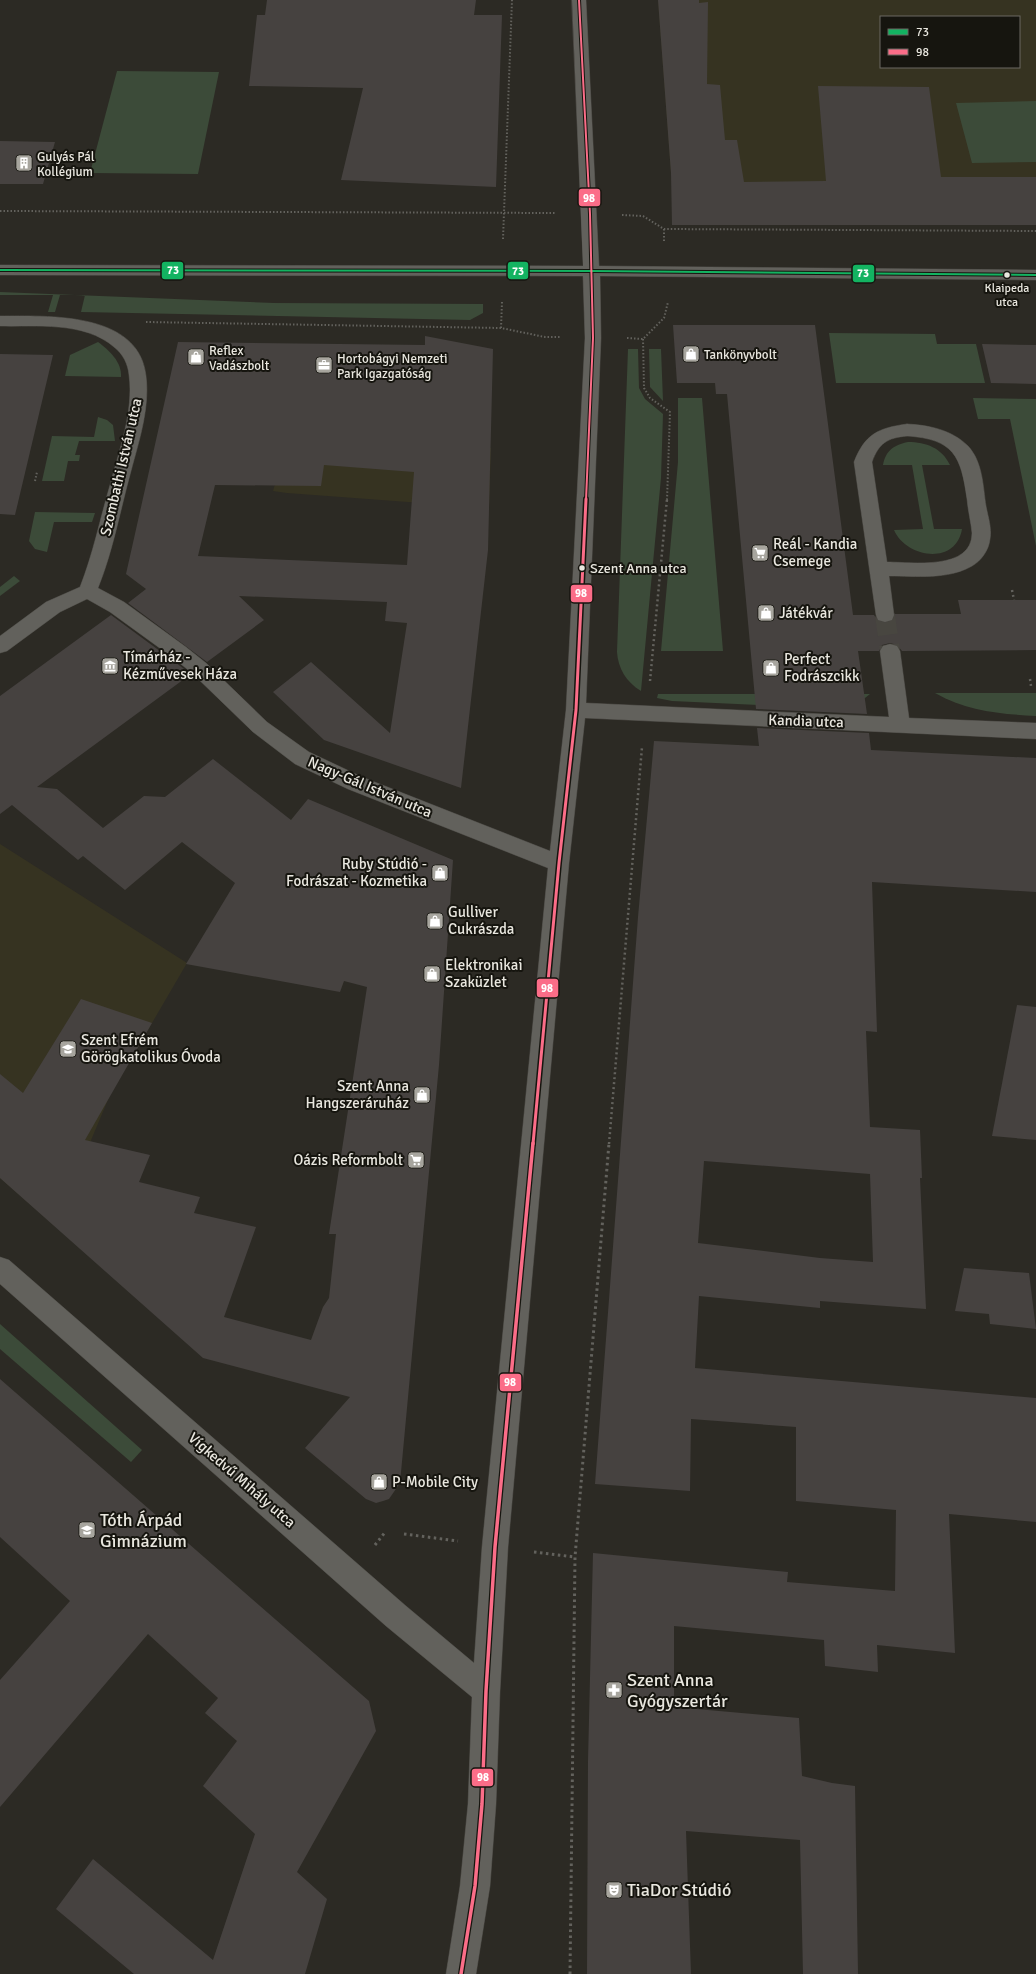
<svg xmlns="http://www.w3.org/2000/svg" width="1036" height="1974" font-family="Signika,sans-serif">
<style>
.built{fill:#363321;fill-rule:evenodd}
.green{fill:#3c4b39}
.building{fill:#464240;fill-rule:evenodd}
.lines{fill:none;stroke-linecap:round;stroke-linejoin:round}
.minor-tunnel{stroke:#484640;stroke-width:20;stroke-dasharray:20 10;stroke-linecap:butt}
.minor-casing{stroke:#474540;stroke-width:1}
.path-far2{stroke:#63625d;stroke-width:2;stroke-dasharray:1.5 2;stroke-linecap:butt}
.path-far1{stroke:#63625d;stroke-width:2.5;stroke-dasharray:2 3;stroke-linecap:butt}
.path{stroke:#63625d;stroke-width:3;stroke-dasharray:2.5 3.5;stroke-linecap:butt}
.minor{fill:#62615c;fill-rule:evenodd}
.bus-1-casing{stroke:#16150f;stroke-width:4}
.bus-2-far2-casing{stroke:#16150f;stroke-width:4}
.bus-2-far1-casing{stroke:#16150f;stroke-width:6}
.bus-2-casing{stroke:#16150f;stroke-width:6}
.bus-1{stroke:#13b361;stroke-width:2}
.bus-2-far2{stroke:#fb6d88;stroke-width:2}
.bus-2-far1{stroke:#fb6d88;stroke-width:3}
.bus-2{stroke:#fb6d88;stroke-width:3.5}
.bus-dot{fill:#e9e7df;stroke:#16150f;stroke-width:1.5}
.labels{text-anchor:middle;stroke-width:4;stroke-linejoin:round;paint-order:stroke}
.far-bus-label{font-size:12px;fill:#e9e7df;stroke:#16150f}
.far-poi-label{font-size:13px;fill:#e9e7df;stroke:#16150f;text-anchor:start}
.bus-label{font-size:14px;fill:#e9e7df;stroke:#16150f;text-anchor:start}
.street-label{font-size:15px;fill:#e9e7df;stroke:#16150f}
.poi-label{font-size:15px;fill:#e9e7df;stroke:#16150f;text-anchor:start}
.near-poi-label{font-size:18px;fill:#e9e7df;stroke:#16150f;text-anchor:start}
.line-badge{stroke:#16150f;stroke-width:1.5}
.badge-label{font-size:11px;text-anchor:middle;font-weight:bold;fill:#fff}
</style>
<rect width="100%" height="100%" fill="#2c2a24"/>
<g class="built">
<path d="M 658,0 L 1036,0 L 1036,225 L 671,173 ZM 881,17 L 1019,17 L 1019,67 L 881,67 Z"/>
<path d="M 291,429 L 491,448 L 489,508 L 287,493 L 273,491 Z"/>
<path d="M 0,844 L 187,963 L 110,1095 L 55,1226 L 0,1178 Z"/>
</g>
<g class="green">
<path d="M 117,71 L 219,72 L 198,174 L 90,173 Z"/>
<path d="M 1036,101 L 1036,162 L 972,163 L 956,103 Z"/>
<path d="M 0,292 L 274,303 L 483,304 L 483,313 L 470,320 L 81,312 L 85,295 L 60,295 L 55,312 L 48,312 L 53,295 L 0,295 Z"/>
<path d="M 829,333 L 935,334 L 937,344 L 976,344 L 985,383 L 836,383 Z"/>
<path d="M 98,342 C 109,350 122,362 121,377 L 65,376 L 70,355 Z"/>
<path d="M 628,349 L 638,349 L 639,388 L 645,399 L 663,414 L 661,478 L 641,691 C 626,682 618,668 617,652 Z"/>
<path d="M 649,349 L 661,349 L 663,401 L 650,387 Z"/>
<path d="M 678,398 L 702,398 L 723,651 L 661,651 L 678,462 Z"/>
<path d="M 973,398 L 1036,399 L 1036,546 L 1010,419 L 978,419 Z"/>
<path d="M 98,417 L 107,420 L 113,425 L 115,441 L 79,441 L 75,455 L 80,455 L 79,461 L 68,461 L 64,481 L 42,481 L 52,436 L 94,437 Z"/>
<path d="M 908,442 C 926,442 942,448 950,465 L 922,465 L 934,529 L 962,529 C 956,566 906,558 894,530 L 923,529 L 912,465 L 883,465 C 886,450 894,445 908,442 Z"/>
<path d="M 35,512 L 95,513 L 92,522 L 54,522 L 47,552 L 35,549 L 29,541 Z"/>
<path d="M 14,576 L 20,581 L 0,596 L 0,587 Z"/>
<path d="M 935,693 L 1036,693 L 1036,716 C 999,714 967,711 935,693 Z"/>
<path d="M 658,694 L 870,694 L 860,702 L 821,708 L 672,701 L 657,698 Z"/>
<path d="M 0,1324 L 142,1450 L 131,1462 L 0,1349 Z"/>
</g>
<g class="building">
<path d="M 267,0 L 476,0 L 474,15 L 502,15 L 496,187 L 341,180 L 363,88 L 249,86 L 257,15 L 265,15 Z"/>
<path d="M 658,0 L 699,0 L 699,3 L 708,2 L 707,84 L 720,85 L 725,140 L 737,140 L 744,182 L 826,181 L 818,86 L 929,87 L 941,177 L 1036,177 L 1036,225 L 672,225 L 671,173 Z"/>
<path d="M 0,141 L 55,142 L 43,184 L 0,184 Z"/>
<path d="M 673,325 L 815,325 L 853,615 L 874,615 L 878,621 L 885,623 L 892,621 L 895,614 L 961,614 L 958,600 L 1036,600 L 1036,650 L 902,651 L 897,645 L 890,643 L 882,645 L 879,651 L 858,651 L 867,714 L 756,709 L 727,394 L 716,394 L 715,383 L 677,383 Z"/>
<path d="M 425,336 L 493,349 L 488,550 L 461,788 L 324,740 L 273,692 L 311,662 L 390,733 L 407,623 L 385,621 L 387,602 L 239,596 L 264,620 L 207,662 L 128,603 L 146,589 L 126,574 L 178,342 L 425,345 ZM 324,465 L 414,472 L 407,565 L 198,556 L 215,485 L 321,486 Z"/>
<path d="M 982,344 L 1036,345 L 1036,384 L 991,383 Z"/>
<path d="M 0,354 L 53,355 L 15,515 L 0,514 Z"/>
<path d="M 111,615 L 191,674 L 37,787 L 57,789 L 103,828 L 144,796 L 165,797 L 213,759 L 291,820 L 308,799 L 453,860 L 439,1065 L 400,1483 L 389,1499 L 383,1501 L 376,1503 L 366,1499 L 305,1448 L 350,1397 L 203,1358 L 0,1178 L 0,1074 L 23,1093 L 81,999 L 152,1023 L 85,1140 L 150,1155 L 139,1182 L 200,1197 L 194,1213 L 256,1227 L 224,1317 L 311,1340 L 323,1307 L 329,1298 L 336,1234 L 329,1234 L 367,987 L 344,981 L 340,992 L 186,964 L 235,883 L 182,842 L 125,890 L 83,856 L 78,860 L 12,805 L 0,814 L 0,696 Z"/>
<path d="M 757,728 L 869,733 L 871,750 L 1036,758 L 1036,892 L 872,882 L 877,1032 L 866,1031 L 870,1127 L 920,1130 L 922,1178 L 920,1178 L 926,1309 L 820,1301 L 820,1308 L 699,1296 L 695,1368 L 1036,1398 L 1036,1522 L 949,1514 L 955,1653 L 877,1645 L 878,1672 L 825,1666 L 824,1640 L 674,1626 L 674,1707 L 799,1718 L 802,1776 L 832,1783 L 855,1786 L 858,1974 L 803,1974 L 800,1840 L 686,1831 L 691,1974 L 587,1974 L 588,1761 L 593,1553 L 788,1572 L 787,1582 L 895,1591 L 896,1510 L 796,1501 L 796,1427 L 691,1419 L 690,1491 L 595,1484 L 638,917 L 654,741 L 759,746 ZM 704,1161 L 870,1174 L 873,1262 L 820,1258 L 698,1243 Z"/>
<path d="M 1017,1005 L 1036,1007 L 1036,1140 L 992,1136 Z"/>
<path d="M 964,1268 L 1029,1273 L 1036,1329 L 990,1324 L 989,1314 L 955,1311 Z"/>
<path d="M 0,1379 L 369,1701 L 376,1731 L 297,1872 L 327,1899 L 305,1974 L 134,1974 L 56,1909 L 93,1859 L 213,1960 L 255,1834 L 203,1786 L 237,1741 L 205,1713 L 218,1698 L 148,1634 L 0,1807 L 0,1680 L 70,1601 L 0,1537 Z"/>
</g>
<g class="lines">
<path class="minor-tunnel" d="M 885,615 L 890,651"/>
<defs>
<g id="minor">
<path d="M 572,0 L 586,0 L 599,266 L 1036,270 L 1036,280 L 600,276 L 601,338 L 586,703 L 889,717 L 880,651 L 883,646 L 890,644 L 897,646 L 900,651 L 909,718 L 1036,723 L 1036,739 L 585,718 L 569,863 L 508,1547 L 500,1691 L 496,1804 L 490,1886 L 476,1974 L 446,1974 L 460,1886 L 468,1804 L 472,1697 L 386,1626 L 0,1284 L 0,1257 L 9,1260 L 406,1606 L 474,1663 L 482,1547 L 548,868 L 348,789 L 295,764 L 253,732 L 192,673 L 172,657 L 110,612 L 87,599 L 60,612 L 7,651 L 0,653 L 0,636 L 46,602 L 80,587 C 93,554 100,519 110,485 C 119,450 134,412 129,375 C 128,364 123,354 114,347 C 84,321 36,327 0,326 L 0,316 C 47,316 139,311 146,376 C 150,408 139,441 131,471 C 120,511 113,551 98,588 L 124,602 L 186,647 L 206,663 L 267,722 L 309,752 L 362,777 L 550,851 L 566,710 L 585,338 L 583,276 L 0,275 L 0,265 L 583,266 Z"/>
<path d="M 907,424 C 929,425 952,430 968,446 C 983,462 983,487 986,506 C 988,517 992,528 990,539 C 989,550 981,561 972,566 C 948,580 916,576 889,576 L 894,615 L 892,620 L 885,622 L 878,620 L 876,615 L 854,462 C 865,434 878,428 907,424 ZM 907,436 C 954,439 961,456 967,499 C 968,511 971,522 972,533 C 972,571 912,562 887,562 L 872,462 C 879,443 887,438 907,436 Z"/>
</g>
</defs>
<use href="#minor" class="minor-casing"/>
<g class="path-far2">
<path d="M 0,211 L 555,213"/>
<path d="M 622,215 L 643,216 L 664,229 L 1036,231"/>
<path d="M 664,229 L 664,241"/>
<path d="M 503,239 L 512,0"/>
<path d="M 146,322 L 501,328 L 545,337 L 560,337"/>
<path d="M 501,328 L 502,302"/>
<path d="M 627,338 L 643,339 L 664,318 L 668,302"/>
<path d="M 643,339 L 644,388 L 650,398 L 670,412 L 667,500"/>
<path d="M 35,481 L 37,472"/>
</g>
<g class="path-far1">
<path d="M 1012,590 L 1014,600"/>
<path d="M 1030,679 L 1031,686"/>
<path d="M 650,681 L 667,499"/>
<path d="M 609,1144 L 642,747"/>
</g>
<g class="path">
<path d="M 404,1534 L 458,1541"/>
<path d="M 375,1545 L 386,1531"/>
<path d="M 534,1552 L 575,1557"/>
<path d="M 570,1974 L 575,1557 L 609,1143"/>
</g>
<use href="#minor" class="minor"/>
<defs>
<path id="bus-1" d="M 0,270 L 592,271 L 1036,275"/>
<path id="bus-2-far2" d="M 579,0 L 590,214 L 593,338 L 586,500"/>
<path id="bus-2-far1" d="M 533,1144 L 559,863 L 576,710 L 586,499"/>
<path id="bus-2" d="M 461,1974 L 475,1886 L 482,1804 L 486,1691 L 495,1547 L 533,1143"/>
</defs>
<use href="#bus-1" class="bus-1-casing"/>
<use href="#bus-2-far2" class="bus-2-far2-casing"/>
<use href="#bus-2-far1" class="bus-2-far1-casing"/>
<use href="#bus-2" class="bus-2-casing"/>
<use href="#bus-1" class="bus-1"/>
<use href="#bus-2-far2" class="bus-2-far2"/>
<use href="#bus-2-far1" class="bus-2-far1"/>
<use href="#bus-2" class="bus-2"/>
</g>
<defs>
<symbol id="building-square" viewBox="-11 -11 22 22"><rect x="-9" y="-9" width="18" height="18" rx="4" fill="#a7a59e" stroke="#16150f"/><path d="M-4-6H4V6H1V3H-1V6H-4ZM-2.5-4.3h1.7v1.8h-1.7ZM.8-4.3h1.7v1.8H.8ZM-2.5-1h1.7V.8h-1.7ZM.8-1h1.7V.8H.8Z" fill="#fff"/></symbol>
<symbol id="shop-square" viewBox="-11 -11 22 22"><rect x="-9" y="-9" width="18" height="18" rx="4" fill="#a7a59e" stroke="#16150f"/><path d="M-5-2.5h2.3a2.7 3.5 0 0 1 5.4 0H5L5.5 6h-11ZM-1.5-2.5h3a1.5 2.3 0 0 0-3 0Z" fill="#fff"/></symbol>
<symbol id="office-square" viewBox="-11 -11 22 22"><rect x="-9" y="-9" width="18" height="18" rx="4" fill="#a7a59e" stroke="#16150f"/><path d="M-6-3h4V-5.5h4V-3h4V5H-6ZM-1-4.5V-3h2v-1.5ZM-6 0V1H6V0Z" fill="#fff"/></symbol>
<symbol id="supermarket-square" viewBox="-11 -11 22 22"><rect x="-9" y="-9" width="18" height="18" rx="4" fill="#a7a59e" stroke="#16150f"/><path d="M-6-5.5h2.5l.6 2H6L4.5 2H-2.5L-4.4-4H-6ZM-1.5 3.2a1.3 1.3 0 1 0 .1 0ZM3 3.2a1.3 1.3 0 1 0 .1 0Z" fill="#fff"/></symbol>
<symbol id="museum-square" viewBox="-11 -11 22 22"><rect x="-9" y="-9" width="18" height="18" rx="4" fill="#a7a59e" stroke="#16150f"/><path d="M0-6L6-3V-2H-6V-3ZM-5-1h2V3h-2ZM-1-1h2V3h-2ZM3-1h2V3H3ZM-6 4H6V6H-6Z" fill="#fff"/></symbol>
<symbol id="school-square" viewBox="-11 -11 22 22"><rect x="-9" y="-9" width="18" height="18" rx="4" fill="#a7a59e" stroke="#16150f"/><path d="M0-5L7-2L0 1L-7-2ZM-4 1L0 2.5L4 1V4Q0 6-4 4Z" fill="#fff"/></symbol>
<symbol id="pharmacy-square" viewBox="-11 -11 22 22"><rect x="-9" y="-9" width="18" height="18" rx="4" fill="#a7a59e" stroke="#16150f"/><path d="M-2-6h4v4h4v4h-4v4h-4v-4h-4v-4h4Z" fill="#fff"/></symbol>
<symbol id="theatre-square" viewBox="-11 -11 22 22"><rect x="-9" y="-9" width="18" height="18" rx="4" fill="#a7a59e" stroke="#16150f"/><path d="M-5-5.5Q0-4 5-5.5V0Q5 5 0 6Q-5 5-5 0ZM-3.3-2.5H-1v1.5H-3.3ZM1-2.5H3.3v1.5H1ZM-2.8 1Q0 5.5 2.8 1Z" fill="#fff"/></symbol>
</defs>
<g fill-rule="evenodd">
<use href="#building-square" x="14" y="153" width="20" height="20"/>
<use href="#shop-square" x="681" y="344" width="20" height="20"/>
<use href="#shop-square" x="186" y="347" width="20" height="20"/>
<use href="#office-square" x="314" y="355" width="20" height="20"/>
<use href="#supermarket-square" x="750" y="543" width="20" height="20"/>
<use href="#shop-square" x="756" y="603" width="20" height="20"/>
<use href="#museum-square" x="100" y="656" width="20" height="20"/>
<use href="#shop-square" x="761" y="658" width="20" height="20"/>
<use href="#shop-square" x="430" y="863" width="20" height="20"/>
<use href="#shop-square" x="425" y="911" width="20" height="20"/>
<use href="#shop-square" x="422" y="964" width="20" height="20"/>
<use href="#school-square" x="58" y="1039" width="20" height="20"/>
<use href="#shop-square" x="412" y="1085" width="20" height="20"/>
<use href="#supermarket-square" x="406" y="1150" width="20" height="20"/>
<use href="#shop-square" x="369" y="1472" width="20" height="20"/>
<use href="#school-square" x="77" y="1520" width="20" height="20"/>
<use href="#pharmacy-square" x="604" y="1680" width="20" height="20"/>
<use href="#theatre-square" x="604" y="1880" width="20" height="20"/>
</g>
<g class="bus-dot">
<circle cx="1007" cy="275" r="3.5"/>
<circle cx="582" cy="568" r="3.5"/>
</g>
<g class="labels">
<g class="far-bus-label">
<text x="1007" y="292">Klaipeda<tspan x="1007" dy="14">utca</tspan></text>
</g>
<g class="far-poi-label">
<text x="37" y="161">Gulyás Pál<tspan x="37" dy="15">Kollégium</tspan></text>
<text x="209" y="355">Reflex<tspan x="209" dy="15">Vadászbolt</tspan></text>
<text x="704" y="359">Tankönyvbolt</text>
<text x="337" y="363">Hortobágyi Nemzeti<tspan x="337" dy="15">Park Igazgatóság</tspan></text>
</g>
<g class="bus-label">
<text x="590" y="573">Szent Anna utca</text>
</g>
<g class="street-label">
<text transform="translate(121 467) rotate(-77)" y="5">Szombathi István utca</text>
<text transform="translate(806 721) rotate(2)" y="5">Kandia utca</text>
<text transform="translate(370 787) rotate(23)" y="5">Nagy-Gál István utca</text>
<text transform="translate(242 1480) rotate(41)" y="5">Vígkedvű Mihály utca</text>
</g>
<g class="poi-label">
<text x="773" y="549">Reál - Kandia<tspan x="773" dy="17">Csemege</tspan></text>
<text x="779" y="618">Játékvár</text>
<text x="123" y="662">Tímárház -<tspan x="123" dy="17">Kézművesek Háza</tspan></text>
<text x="784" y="664">Perfect<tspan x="784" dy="17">Fodrászcikk</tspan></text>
<text x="427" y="869" text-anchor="end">Ruby Stúdió -<tspan x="427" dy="17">Fodrászat - Kozmetika</tspan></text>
<text x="448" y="917">Gulliver<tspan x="448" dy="17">Cukrászda</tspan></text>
<text x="445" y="970">Elektronikai<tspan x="445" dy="17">Szaküzlet</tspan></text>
<text x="81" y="1045">Szent Efrém<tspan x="81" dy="17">Görögkatolikus Óvoda</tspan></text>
<text x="409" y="1091" text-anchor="end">Szent Anna<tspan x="409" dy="17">Hangszeráruház</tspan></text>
<text x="403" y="1165" text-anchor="end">Oázis Reformbolt</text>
<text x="392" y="1487">P-Mobile City</text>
</g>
<g class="near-poi-label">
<text x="100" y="1526">Tóth Árpád<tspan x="100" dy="21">Gimnázium</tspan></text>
<text x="627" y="1686">Szent Anna<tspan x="627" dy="21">Gyógyszertár</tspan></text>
<text x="627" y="1896">TiaDor Stúdió</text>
</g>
</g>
<g class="line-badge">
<rect x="578" y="188" width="23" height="19" rx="4" fill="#fb6d88"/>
<rect x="161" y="261" width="23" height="19" rx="4" fill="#13b361"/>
<rect x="507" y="261" width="22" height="19" rx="4" fill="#13b361"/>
<rect x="852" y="264" width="23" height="19" rx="4" fill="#13b361"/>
<rect x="570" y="584" width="23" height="19" rx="4" fill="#fb6d88"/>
<rect x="536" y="978" width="23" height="20" rx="4" fill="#fb6d88"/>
<rect x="499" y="1373" width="23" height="19" rx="4" fill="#fb6d88"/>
<rect x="471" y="1768" width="23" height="19" rx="4" fill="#fb6d88"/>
</g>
<g class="badge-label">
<text x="589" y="202">98</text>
<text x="173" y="274">73</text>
<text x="518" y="275">73</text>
<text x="863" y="277">73</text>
<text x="581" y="597">98</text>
<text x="547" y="992">98</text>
<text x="510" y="1386">98</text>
<text x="483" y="1781">98</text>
</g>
<rect x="880" y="16" width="140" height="52" fill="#16150f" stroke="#6a6962"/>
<rect x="888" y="29" width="20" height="6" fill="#13b361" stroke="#6a6962"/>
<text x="916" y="36" font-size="12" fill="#e9e7df">73</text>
<rect x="888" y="49" width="20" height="6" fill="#fb6d88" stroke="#6a6962"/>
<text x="916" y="56" font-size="12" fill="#e9e7df">98</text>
</svg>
